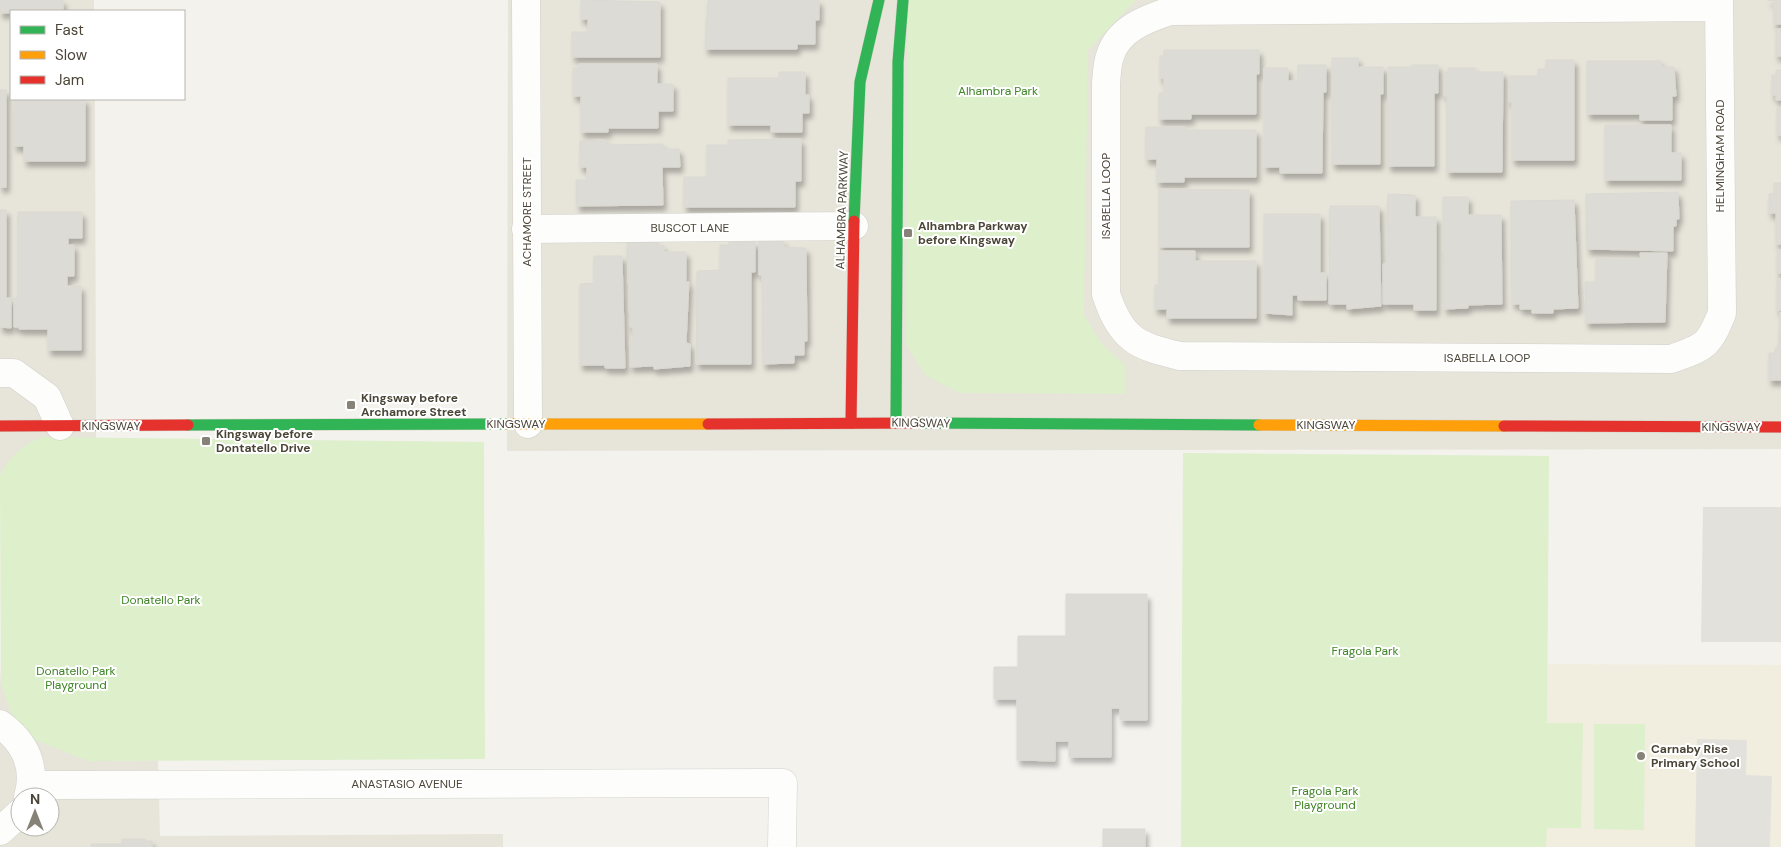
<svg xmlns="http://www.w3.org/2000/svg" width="1781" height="847" font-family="'DM Sans',sans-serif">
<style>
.residential{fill:#e7e4da;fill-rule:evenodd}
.education{fill:#f1eedf}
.green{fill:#ddefcb}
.parking{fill:#e2e1dc}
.building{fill:#dddbd5;stroke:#dbd9d2;filter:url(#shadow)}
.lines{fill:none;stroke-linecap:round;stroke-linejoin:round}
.street-casing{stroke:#d1d0ca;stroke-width:29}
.fast-casing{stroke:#d3d0c3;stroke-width:12}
.slow-casing{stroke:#d3d0c3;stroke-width:12}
.jam-casing{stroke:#d3d0c3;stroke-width:12}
.street{stroke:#fdfdfc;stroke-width:28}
.fast{stroke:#30b455;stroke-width:11}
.slow{stroke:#ff9f0a;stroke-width:11}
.jam{stroke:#e5322d;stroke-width:11}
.poi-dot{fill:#868277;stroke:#fff;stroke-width:2}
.labels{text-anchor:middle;stroke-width:4;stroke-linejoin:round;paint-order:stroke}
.park-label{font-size:12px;fill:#3e8324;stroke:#fff}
.street-label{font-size:12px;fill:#4b4537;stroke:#fff}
.poi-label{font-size:12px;font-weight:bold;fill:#4b4537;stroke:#fff;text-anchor:start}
</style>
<defs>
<filter id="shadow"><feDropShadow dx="3" dy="5.5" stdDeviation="2.5" flood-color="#0004"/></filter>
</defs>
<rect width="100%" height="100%" fill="#f3f2ed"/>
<g class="residential">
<path d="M 0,0 L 94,0 L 94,11 L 11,11 L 11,99 L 95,99 L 96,438 L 0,475 Z"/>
<path d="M 508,0 L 1781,0 L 1781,449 L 507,451 Z"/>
<path d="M 0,666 L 1,684 L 114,761 L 158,760 L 160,836 L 503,834 L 503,847 L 0,847 ZM 20,797 L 50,797 L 50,827 L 20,827 Z"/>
</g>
<path class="education" d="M 1500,664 L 1781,665 L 1781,847 L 1500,847 Z"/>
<g class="green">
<path d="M 908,0 L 1136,0 L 1088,50 L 1084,315 L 1102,344 L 1125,365 L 1125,394 L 959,393 L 925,375 L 906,344 Z"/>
<path d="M 42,437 L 484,442 L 485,759 L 88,761 L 33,739 L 13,718 L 1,684 L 0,475 C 10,456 22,445 42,437 Z"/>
<path d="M 1183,453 L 1549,456 L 1547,723 L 1583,723 L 1581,828 L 1547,828 L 1546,847 L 1181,847 Z"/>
<path d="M 1594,724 L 1645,724 L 1644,830 L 1594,829 Z"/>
</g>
<g class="parking">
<path d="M 1703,507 L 1781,507 L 1781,642 L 1701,642 Z"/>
<path d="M 1697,739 L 1747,740 L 1746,775 L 1772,776 L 1770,847 L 1695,847 Z"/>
</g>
<g class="building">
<path d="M 0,0 L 63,0 L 63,11 L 0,13 Z"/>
<path d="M 581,0 L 660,2 L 660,57 L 572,57 L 572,32 L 588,32 L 588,19 L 581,19 Z"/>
<path d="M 708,0 L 819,0 L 819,20 L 815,20 L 815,44 L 797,44 L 797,49 L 705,49 Z"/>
<path d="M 1767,0 L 1781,0 L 1781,24 L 1774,24 L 1774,1 Z"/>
<rect x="1776" y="29" width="5" height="27"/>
<path d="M 1164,50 L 1259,50 L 1259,74 L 1256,74 L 1256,114 L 1191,114 L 1191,119 L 1159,119 L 1159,93 L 1164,93 L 1164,78 L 1160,78 L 1160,56 L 1164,56 Z"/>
<path d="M 1332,58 L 1358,58 L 1358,67 L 1383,67 L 1383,94 L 1380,94 L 1380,164 L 1332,164 Z"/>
<path d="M 1546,60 L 1574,60 L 1574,160 L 1512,160 L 1512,102 L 1509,102 L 1509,76 L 1538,76 L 1538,69 L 1546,69 Z"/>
<path d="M 1587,61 L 1661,61 L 1661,67 L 1674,67 L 1676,96 L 1672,96 L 1672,120 L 1640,120 L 1640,114 L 1587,114 Z"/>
<path d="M 579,64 L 657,64 L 657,84 L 673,84 L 673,111 L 658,111 L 658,128 L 608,128 L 608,132 L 581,132 L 581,96 L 573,96 L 573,68 L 579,68 Z"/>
<path d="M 1298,65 L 1326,65 L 1326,92 L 1323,92 L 1322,173 L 1280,173 L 1280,167 L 1264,167 L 1264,68 L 1288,68 L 1288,81 L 1298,81 Z"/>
<path d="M 1412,65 L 1438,65 L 1438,93 L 1434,93 L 1434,166 L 1388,166 L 1388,67 L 1412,67 Z"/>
<path d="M 1448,68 L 1475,68 L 1475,72 L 1503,72 L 1502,172 L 1447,172 L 1447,96 L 1444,96 L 1444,72 L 1448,72 Z"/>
<path d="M 1776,70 L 1781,70 L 1781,100 L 1776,100 L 1776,95 L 1772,95 L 1772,75 L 1776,75 Z"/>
<path d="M 779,72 L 805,72 L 805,95 L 809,95 L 809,113 L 802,113 L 802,132 L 771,132 L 771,125 L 728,125 L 728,78 L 779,78 Z"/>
<rect x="0" y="90" width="6" height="97"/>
<path d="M 14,99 L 85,99 L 85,161 L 24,161 L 24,146 L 14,146 Z"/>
<rect x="1777" y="108" width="4" height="27"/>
<path d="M 1605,125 L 1671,125 L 1671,153 L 1681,153 L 1681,180 L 1605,180 Z"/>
<path d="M 1146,127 L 1185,127 L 1185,130 L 1256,130 L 1256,177 L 1184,177 L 1184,182 L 1157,182 L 1157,159 L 1146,159 Z"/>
<path d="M 801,139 L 801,181 L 795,181 L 795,207 L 684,207 L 684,177 L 707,177 L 707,145 L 728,145 L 728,140 Z"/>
<path d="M 606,140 L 606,145 L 663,144 L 663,149 L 679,149 L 680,167 L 662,167 L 663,205 L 577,206 L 576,180 L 587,180 L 587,167 L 580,167 L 580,141 Z"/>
<path d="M 1774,183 L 1781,183 L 1781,244 L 1776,244 L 1776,213 L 1769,213 L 1769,194 L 1774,194 Z"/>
<path d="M 1159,189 L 1249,190 L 1249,247 L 1159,247 Z"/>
<path d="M 1678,192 L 1679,219 L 1676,219 L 1676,226 L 1673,226 L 1673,251 L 1587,249 L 1586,194 Z"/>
<path d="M 1388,194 L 1415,195 L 1415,217 L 1436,217 L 1436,310 L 1414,310 L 1414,304 L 1383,304 L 1383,264 L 1387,264 Z"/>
<path d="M 1443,197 L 1468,197 L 1468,215 L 1501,215 L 1502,304 L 1468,305 L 1468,308 L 1444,309 Z"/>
<path d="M 1574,200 L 1578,308 L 1553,309 L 1553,313 L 1532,313 L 1532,309 L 1520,309 L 1520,304 L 1512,304 L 1511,201 Z"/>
<path d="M 1330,206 L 1379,206 L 1381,306 L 1347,309 L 1347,304 L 1329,304 Z"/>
<path d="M 0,210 L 6,210 L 6,298 L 11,298 L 11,328 L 0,327 Z"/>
<path d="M 18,212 L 82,212 L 82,238 L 68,238 L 68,245 L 74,245 L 74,276 L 67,276 L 67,286 L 81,286 L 81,350 L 48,350 L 48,329 L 19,329 L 19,327 L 14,327 L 14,298 L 18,298 Z"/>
<path d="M 1264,214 L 1320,214 L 1320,273 L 1326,273 L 1326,300 L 1298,300 L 1298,295 L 1292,295 L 1292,315 L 1264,313 Z"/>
<path d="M 759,241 L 784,241 L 784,247 L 806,248 L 807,341 L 804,341 L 804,355 L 794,355 L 794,363 L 763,364 L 762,275 L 759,275 Z"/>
<path d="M 627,242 L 658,242 L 657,245 L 664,246 L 664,252 L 686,252 L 686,282 L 689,282 L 686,343 L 690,344 L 690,366 L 654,369 L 654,366 L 630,367 L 630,341 L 634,341 L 633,327 L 630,327 Z"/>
<path d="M 729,242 L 755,242 L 755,272 L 751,272 L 751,364 L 696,364 L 697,271 L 720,270 L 720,245 L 729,245 Z"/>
<rect x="1777" y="250" width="4" height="23"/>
<path d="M 1159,251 L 1195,251 L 1195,261 L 1256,261 L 1256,318 L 1167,318 L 1167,309 L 1155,309 L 1155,285 L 1159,285 Z"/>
<path d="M 1640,253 L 1667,253 L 1665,322 L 1586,323 L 1585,282 L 1596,282 L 1596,259 L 1641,259 Z"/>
<path d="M 594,256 L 622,256 L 625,368 L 605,368 L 605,365 L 580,365 L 580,284 L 594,283 Z"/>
<rect x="1777" y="279" width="4" height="31"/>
<path d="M 1780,312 L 1781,380 L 1769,380 L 1769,353 L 1775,353 L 1775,348 L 1778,348 Z"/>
<path d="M 1066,594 L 1147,594 L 1147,720 L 1120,720 L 1120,708 L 1111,708 L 1111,757 L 1069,757 L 1069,741 L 1055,741 L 1055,761 L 1017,760 L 1017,699 L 994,699 L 994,667 L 1018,667 L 1018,636 L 1066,636 Z"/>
<rect x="1103" y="829" width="42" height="18"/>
<path d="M 122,839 L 145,839 L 145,841 L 152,841 L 152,847 L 91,847 L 91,844 L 122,844 Z"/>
</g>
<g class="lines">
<defs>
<g id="street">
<path d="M 526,0 L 528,424"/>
<path d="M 1719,7 L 1170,11 C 1146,19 1118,29 1110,56 C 1107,64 1107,74 1106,83 L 1106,294 C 1121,339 1136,346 1180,356 L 1671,359 C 1705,347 1709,346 1722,313 L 1719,0"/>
<path d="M 526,229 L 854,226"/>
<path d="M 0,373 L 14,373 L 47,397 L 60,426"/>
<path d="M 0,724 C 25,742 37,766 28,797"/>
<path d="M 32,785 L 783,783 L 782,847"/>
<path d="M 0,831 L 20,813"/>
</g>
<g id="fast">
<path d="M 854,221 L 860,82 L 879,0"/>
<path d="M 896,423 L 898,62 L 903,0"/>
<path d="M 918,423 L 1259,425"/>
<path d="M 188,425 L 507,424"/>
</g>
<g id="slow">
<path d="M 507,424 L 708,424"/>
<path d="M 1259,425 L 1504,426"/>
</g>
<g id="jam">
<path d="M 851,423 L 854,221"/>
<path d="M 708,424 L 918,423"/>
<path d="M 0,426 L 188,425"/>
<path d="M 1504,426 L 1781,427"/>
</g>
</defs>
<use href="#street" class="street-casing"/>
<use href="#fast" class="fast-casing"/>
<use href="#slow" class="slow-casing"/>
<use href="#jam" class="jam-casing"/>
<use href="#street" class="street"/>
<use href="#fast" class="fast"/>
<use href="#slow" class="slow"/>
<use href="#jam" class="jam"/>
</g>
<g class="poi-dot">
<rect x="903" y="228" width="10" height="10" rx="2.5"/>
<rect x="346" y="400" width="10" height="10" rx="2.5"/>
<rect x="201" y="436" width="10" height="10" rx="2.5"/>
<circle cx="1641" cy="756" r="5"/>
</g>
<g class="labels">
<g class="park-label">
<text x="998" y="95">Alhambra Park</text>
<text x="161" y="604">Donatello Park</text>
<text x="1365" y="655">Fragola Park</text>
<text x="76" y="675">Donatello Park<tspan x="76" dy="14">Playground</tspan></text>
<text x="1325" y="795">Fragola Park<tspan x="1325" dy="14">Playground</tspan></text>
</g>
<g class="street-label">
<text transform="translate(1720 156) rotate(-90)" y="4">HELMINGHAM ROAD</text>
<text transform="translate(1106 196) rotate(-90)" y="4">ISABELLA LOOP</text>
<text transform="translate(842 210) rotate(-88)" y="4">ALHAMBRA PARKWAY</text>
<text transform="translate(527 212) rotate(-90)" y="4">ACHAMORE STREET</text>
<text x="690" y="232">BUSCOT LANE</text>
<text x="1487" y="362">ISABELLA LOOP</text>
<text transform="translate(921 423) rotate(1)" y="4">KINGSWAY</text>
<text x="516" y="428">KINGSWAY</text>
<text x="1326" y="429">KINGSWAY</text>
<text x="111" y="430">KINGSWAY</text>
<text x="1731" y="431">KINGSWAY</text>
<text x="407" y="788">ANASTASIO AVENUE</text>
</g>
<g class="poi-label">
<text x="918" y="230">Alhambra Parkway<tspan x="918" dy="14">before Kingsway</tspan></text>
<text x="361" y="402">Kingsway before<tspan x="361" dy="14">Archamore Street</tspan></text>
<text x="216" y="438">Kingsway before<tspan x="216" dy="14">Dontatello Drive</tspan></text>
<text x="1651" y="753">Carnaby Rise<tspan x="1651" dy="14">Primary School</tspan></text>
</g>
</g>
<rect x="10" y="10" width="175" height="90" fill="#ffffff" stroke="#b7b5af"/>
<rect x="20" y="26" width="25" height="8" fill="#30b455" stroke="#b7b5af"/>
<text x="55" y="35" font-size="15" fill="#4b4537">Fast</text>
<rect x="20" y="51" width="25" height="8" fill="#ff9f0a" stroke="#b7b5af"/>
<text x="55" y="60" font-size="15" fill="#4b4537">Slow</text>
<rect x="20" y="76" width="25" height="8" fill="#e5322d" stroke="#b7b5af"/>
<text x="55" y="85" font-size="15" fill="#4b4537">Jam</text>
<g transform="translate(35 812)"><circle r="24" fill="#ffffff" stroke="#b7b5af"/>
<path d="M0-4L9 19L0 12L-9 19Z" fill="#868277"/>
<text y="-8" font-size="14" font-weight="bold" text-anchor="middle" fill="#4b4537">N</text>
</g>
</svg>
